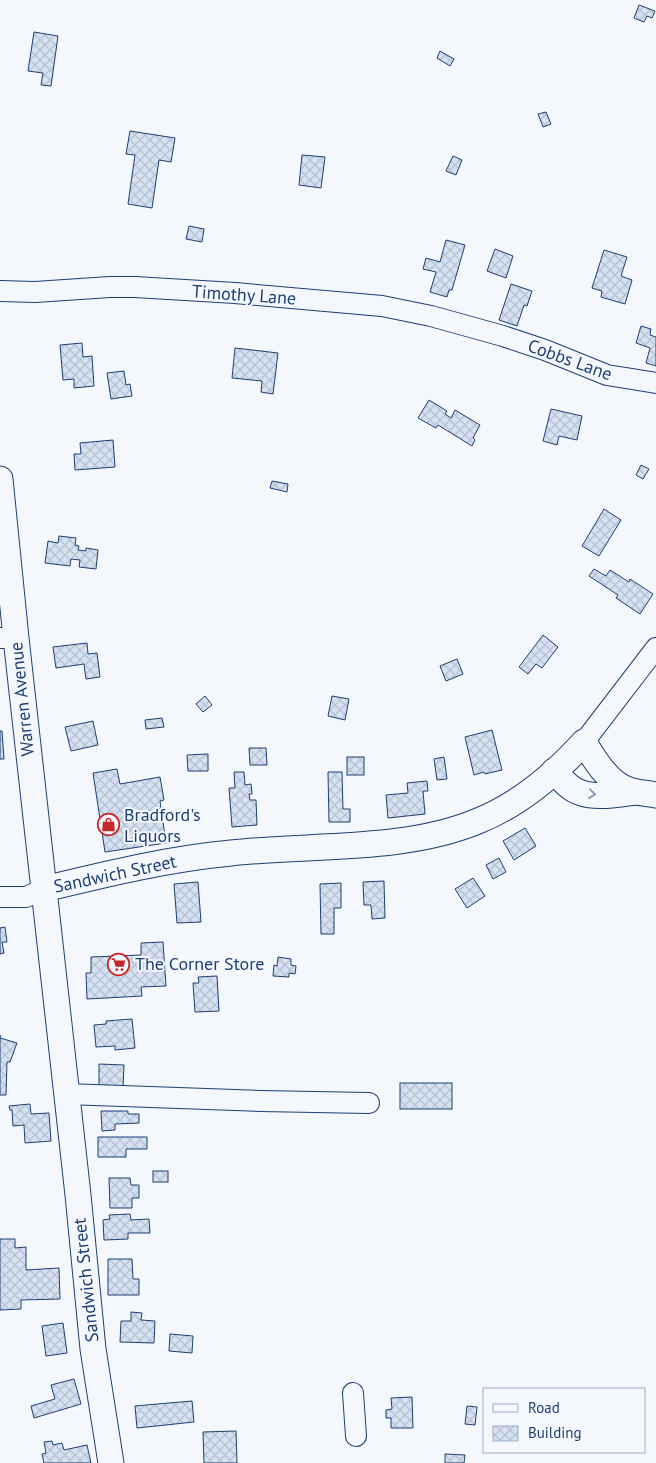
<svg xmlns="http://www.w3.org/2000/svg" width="656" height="1463" font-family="'PT Sans',sans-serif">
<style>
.building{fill:url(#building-cross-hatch);stroke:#1d3f73}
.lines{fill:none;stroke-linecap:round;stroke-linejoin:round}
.minor-casing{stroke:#1d3f73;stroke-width:22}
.major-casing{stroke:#1d3f73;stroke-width:27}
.minor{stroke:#f4f7fb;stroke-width:20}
.major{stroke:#f4f7fb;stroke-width:25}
.oneway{stroke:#889bb7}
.labels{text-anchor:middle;stroke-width:4;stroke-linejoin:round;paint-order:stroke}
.street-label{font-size:18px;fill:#1d3f73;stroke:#f4f7fb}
.poi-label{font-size:18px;fill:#1d3f73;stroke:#f4f7fb;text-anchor:start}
</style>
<defs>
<pattern id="building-cross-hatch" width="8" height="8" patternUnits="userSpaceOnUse" patternTransform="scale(1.25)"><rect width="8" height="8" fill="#d5e0f0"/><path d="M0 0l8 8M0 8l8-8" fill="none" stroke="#b6c1d1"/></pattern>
</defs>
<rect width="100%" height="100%" fill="#f4f7fb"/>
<g class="building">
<path d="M 639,5 L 655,11 L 652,18 L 647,16 L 644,22 L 634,18 Z"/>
<path d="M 34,32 L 58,36 L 51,86 L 41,85 L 43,73 L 28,71 Z"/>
<path d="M 440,51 L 454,59 L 450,66 L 437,58 Z"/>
<path d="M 546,112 L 551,124 L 543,127 L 538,114 Z"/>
<path d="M 130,131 L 175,138 L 171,162 L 159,160 L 152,208 L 128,204 L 135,155 L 126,154 Z"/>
<path d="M 302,155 L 325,157 L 321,188 L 299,185 Z"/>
<path d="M 453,156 L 462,160 L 456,175 L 446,171 Z"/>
<path d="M 189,226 L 204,229 L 202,242 L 186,239 Z"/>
<path d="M 446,240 L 465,245 L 452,290 L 449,290 L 447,297 L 430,292 L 436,272 L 423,269 L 426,258 L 440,262 Z"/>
<path d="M 495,249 L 513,256 L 506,278 L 487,271 Z"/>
<path d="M 604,250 L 627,257 L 621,276 L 632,280 L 625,304 L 601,297 L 602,291 L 592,288 Z"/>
<path d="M 511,284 L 532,291 L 527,306 L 524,305 L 517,326 L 499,320 Z"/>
<path d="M 641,326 L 651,329 L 650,335 L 656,337 L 656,366 L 646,363 L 650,348 L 636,343 Z"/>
<path d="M 82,343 L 83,357 L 92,356 L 94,386 L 74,388 L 74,379 L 63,380 L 60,345 Z"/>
<path d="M 235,348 L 278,353 L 273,394 L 261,392 L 262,381 L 232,378 Z"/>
<path d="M 124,371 L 126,385 L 130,384 L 132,396 L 111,399 L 107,373 Z"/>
<path d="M 429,400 L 447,411 L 445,414 L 451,418 L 455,410 L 480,425 L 473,438 L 475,440 L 472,446 L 438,425 L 436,428 L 418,418 Z"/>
<path d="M 551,409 L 582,416 L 577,440 L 559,436 L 557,445 L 543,441 Z"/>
<path d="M 113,440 L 115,467 L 75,470 L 74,454 L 81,454 L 80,443 Z"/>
<path d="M 641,465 L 649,469 L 643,479 L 636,475 Z"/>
<path d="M 272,481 L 288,484 L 287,492 L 270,488 Z"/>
<path d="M 604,509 L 621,520 L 599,556 L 582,546 Z"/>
<path d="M 59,536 L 76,538 L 75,545 L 79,546 L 78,550 L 86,551 L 86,548 L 98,550 L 96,569 L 79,567 L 80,560 L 71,559 L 70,566 L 45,563 L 48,541 L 58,543 Z"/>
<path d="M 594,569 L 606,576 L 610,570 L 629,582 L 630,579 L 653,594 L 640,614 L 616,598 L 618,595 L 589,576 Z"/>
<path d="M 543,635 L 558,647 L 542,668 L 536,664 L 528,674 L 519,667 Z"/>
<path d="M 87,643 L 88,654 L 97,653 L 100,677 L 86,679 L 84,664 L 56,668 L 53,647 Z"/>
<path d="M 457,659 L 463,674 L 446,681 L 440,666 Z"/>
<path d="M 205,696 L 212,705 L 203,712 L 196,704 Z"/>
<path d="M 332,696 L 349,699 L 345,720 L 328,716 Z"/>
<path d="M 162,718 L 164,727 L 146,729 L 145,720 Z"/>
<path d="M 93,721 L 98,745 L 71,751 L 65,727 Z"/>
<path d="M 492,730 L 502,770 L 485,774 L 484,772 L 474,775 L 465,737 Z"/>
<path d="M 0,731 L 2,731 L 4,759 L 0,759 Z"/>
<path d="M 249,748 L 266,748 L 267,765 L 250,765 Z"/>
<path d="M 208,754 L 208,771 L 188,771 L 187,755 Z"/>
<rect x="347" y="757" width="17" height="18"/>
<path d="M 444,757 L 447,779 L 437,780 L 434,759 Z"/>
<path d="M 117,769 L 120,784 L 160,777 L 164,800 L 160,801 L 166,843 L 105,852 L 93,773 Z"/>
<path d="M 234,772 L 244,772 L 245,785 L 251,784 L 252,794 L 249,794 L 250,800 L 256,800 L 257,825 L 232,827 L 229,788 L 235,788 Z"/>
<path d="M 328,772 L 342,772 L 343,809 L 350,809 L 350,822 L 329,822 Z"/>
<path d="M 427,781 L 428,791 L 423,791 L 425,814 L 388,818 L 386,795 L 408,793 L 407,783 Z"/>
<path d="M 525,828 L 536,846 L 514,860 L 503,841 Z"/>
<path d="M 499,858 L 506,872 L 493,879 L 486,865 Z"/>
<path d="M 473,878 L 485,896 L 467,908 L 455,889 Z"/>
<path d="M 384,881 L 385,918 L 372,919 L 371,905 L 364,905 L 363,882 Z"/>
<path d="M 198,882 L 201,922 L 177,923 L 174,884 Z"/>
<path d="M 341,883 L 341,908 L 334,908 L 334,934 L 321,934 L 320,884 Z"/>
<path d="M 5,927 L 7,942 L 2,942 L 4,953 L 0,954 L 0,928 Z"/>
<path d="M 163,942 L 166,986 L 141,987 L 142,996 L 87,999 L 86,973 L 91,973 L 91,957 L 141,955 L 141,943 Z"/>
<path d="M 278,957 L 291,959 L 291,965 L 296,966 L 295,974 L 289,973 L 289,977 L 273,976 L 274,965 L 277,966 Z"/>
<path d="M 217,976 L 219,1011 L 195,1012 L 193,983 L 199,983 L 198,977 Z"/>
<path d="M 132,1019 L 135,1048 L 115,1050 L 115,1046 L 96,1047 L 94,1025 L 106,1024 L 106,1021 Z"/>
<path d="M 0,1035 L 0,1038 L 17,1043 L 10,1062 L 7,1062 L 6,1095 L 0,1095 Z"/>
<path d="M 99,1064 L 124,1065 L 123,1088 L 99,1087 Z"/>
<rect x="400" y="1083" width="52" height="26"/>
<path d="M 30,1104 L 31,1114 L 49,1113 L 51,1141 L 25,1143 L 24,1125 L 13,1126 L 12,1110 L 10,1110 L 9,1106 Z"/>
<path d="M 101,1111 L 128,1111 L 128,1114 L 139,1114 L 139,1123 L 115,1124 L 115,1130 L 102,1131 Z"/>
<path d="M 98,1137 L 147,1137 L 147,1149 L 126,1149 L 126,1157 L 98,1157 Z"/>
<rect x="153" y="1171" width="15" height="11"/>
<path d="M 109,1178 L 130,1178 L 131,1185 L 139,1185 L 139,1198 L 132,1198 L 132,1208 L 110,1208 Z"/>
<path d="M 130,1214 L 131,1220 L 149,1219 L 150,1233 L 128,1233 L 128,1239 L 104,1240 L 103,1220 L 110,1219 L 109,1215 Z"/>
<path d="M 0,1239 L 15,1239 L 15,1248 L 26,1247 L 26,1270 L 59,1268 L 60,1299 L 21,1300 L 21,1309 L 0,1310 Z"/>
<path d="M 108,1259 L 132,1259 L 133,1279 L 139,1279 L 139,1295 L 108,1295 Z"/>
<path d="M 131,1312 L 142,1313 L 141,1320 L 155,1321 L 154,1343 L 120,1342 L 121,1321 L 131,1321 Z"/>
<path d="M 63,1323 L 67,1353 L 46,1356 L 42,1326 Z"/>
<path d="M 170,1334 L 193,1336 L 192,1353 L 169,1351 Z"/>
<path d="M 74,1379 L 81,1404 L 34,1418 L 31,1406 L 55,1399 L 51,1385 Z"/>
<path d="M 412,1397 L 413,1428 L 391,1428 L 391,1418 L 386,1418 L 386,1410 L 392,1409 L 391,1398 Z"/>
<path d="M 192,1401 L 194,1422 L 137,1428 L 135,1406 Z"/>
<path d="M 467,1406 L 477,1407 L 475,1425 L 465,1424 Z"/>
<path d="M 236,1431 L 237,1463 L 204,1463 L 203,1432 Z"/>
<path d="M 52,1441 L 53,1445 L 62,1443 L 64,1450 L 87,1445 L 91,1463 L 44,1463 L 42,1454 L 46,1453 L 44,1442 Z"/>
<path d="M 445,1454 L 465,1455 L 464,1463 L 445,1463 Z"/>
</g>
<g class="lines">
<defs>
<g id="minor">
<path d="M 0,291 L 35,292 L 110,287 L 135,287 L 235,293 L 382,306 L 431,316 L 503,336 L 545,350 L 607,375 L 656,383"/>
<path d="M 0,638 L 16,638"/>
<path d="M 584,742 L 656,648"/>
<path d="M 0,897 L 26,897 L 44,889"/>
<path d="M 66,1094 L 260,1101 L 369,1103"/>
<path d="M 353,1393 L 356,1436"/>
</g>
<g id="major">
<path d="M 0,479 L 16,638 L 78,1195 L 93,1349 L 111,1463"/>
<path d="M 554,771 C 561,778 569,789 579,792 C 596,799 618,794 636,792"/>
<path d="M 44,889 C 106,874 167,859 231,853 C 310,844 404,852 478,821 C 518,805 555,774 584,742 C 594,759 609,784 629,790 C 637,793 647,793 656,795"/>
</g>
</defs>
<use href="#minor" class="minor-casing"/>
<use href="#major" class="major-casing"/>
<use href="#minor" class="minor"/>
<use href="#major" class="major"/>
</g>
<defs><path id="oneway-chevron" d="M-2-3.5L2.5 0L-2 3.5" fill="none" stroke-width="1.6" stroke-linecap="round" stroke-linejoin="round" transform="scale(1.25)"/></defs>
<use class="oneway" href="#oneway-chevron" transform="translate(592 794) rotate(6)"/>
<defs>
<symbol id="shop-ring" viewBox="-11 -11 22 22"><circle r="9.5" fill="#f4f7fb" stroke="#c62828" stroke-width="1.5"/><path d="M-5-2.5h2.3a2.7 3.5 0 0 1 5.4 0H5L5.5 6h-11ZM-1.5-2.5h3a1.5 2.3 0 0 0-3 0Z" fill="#c62828"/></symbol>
<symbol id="supermarket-ring" viewBox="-11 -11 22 22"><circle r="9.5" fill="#f4f7fb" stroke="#c62828" stroke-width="1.5"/><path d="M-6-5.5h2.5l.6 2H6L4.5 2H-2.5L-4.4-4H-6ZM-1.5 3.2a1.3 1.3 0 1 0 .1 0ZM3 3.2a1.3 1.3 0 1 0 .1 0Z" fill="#c62828"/></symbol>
</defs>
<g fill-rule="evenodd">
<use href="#shop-ring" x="96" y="812" width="25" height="25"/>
<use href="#supermarket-ring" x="106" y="952" width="25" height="25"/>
</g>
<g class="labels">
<g class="street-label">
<text transform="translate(244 295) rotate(4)" y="6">Timothy Lane</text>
<text transform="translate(570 360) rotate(20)" y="6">Cobbs Lane</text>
<text transform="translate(22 699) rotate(-96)" y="6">Warren Avenue</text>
<text transform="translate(115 874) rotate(-12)" y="6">Sandwich Street</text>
<text transform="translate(86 1280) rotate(-96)" y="6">Sandwich Street</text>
</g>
<g class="poi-label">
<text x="124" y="821">Bradford's<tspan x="124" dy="21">Liquors</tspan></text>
<text x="135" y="970">The Corner Store</text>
</g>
</g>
<rect x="483" y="1388" width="162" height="65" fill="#f4f7fb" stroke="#9eadc5"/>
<rect x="493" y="1404" width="25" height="8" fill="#f4f7fb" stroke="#9eadc5"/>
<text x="528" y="1413" font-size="15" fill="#1d3f73">Road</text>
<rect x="493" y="1426" width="25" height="15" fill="url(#building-cross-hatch)" stroke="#9eadc5"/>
<text x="528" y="1438" font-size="15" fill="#1d3f73">Building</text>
</svg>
